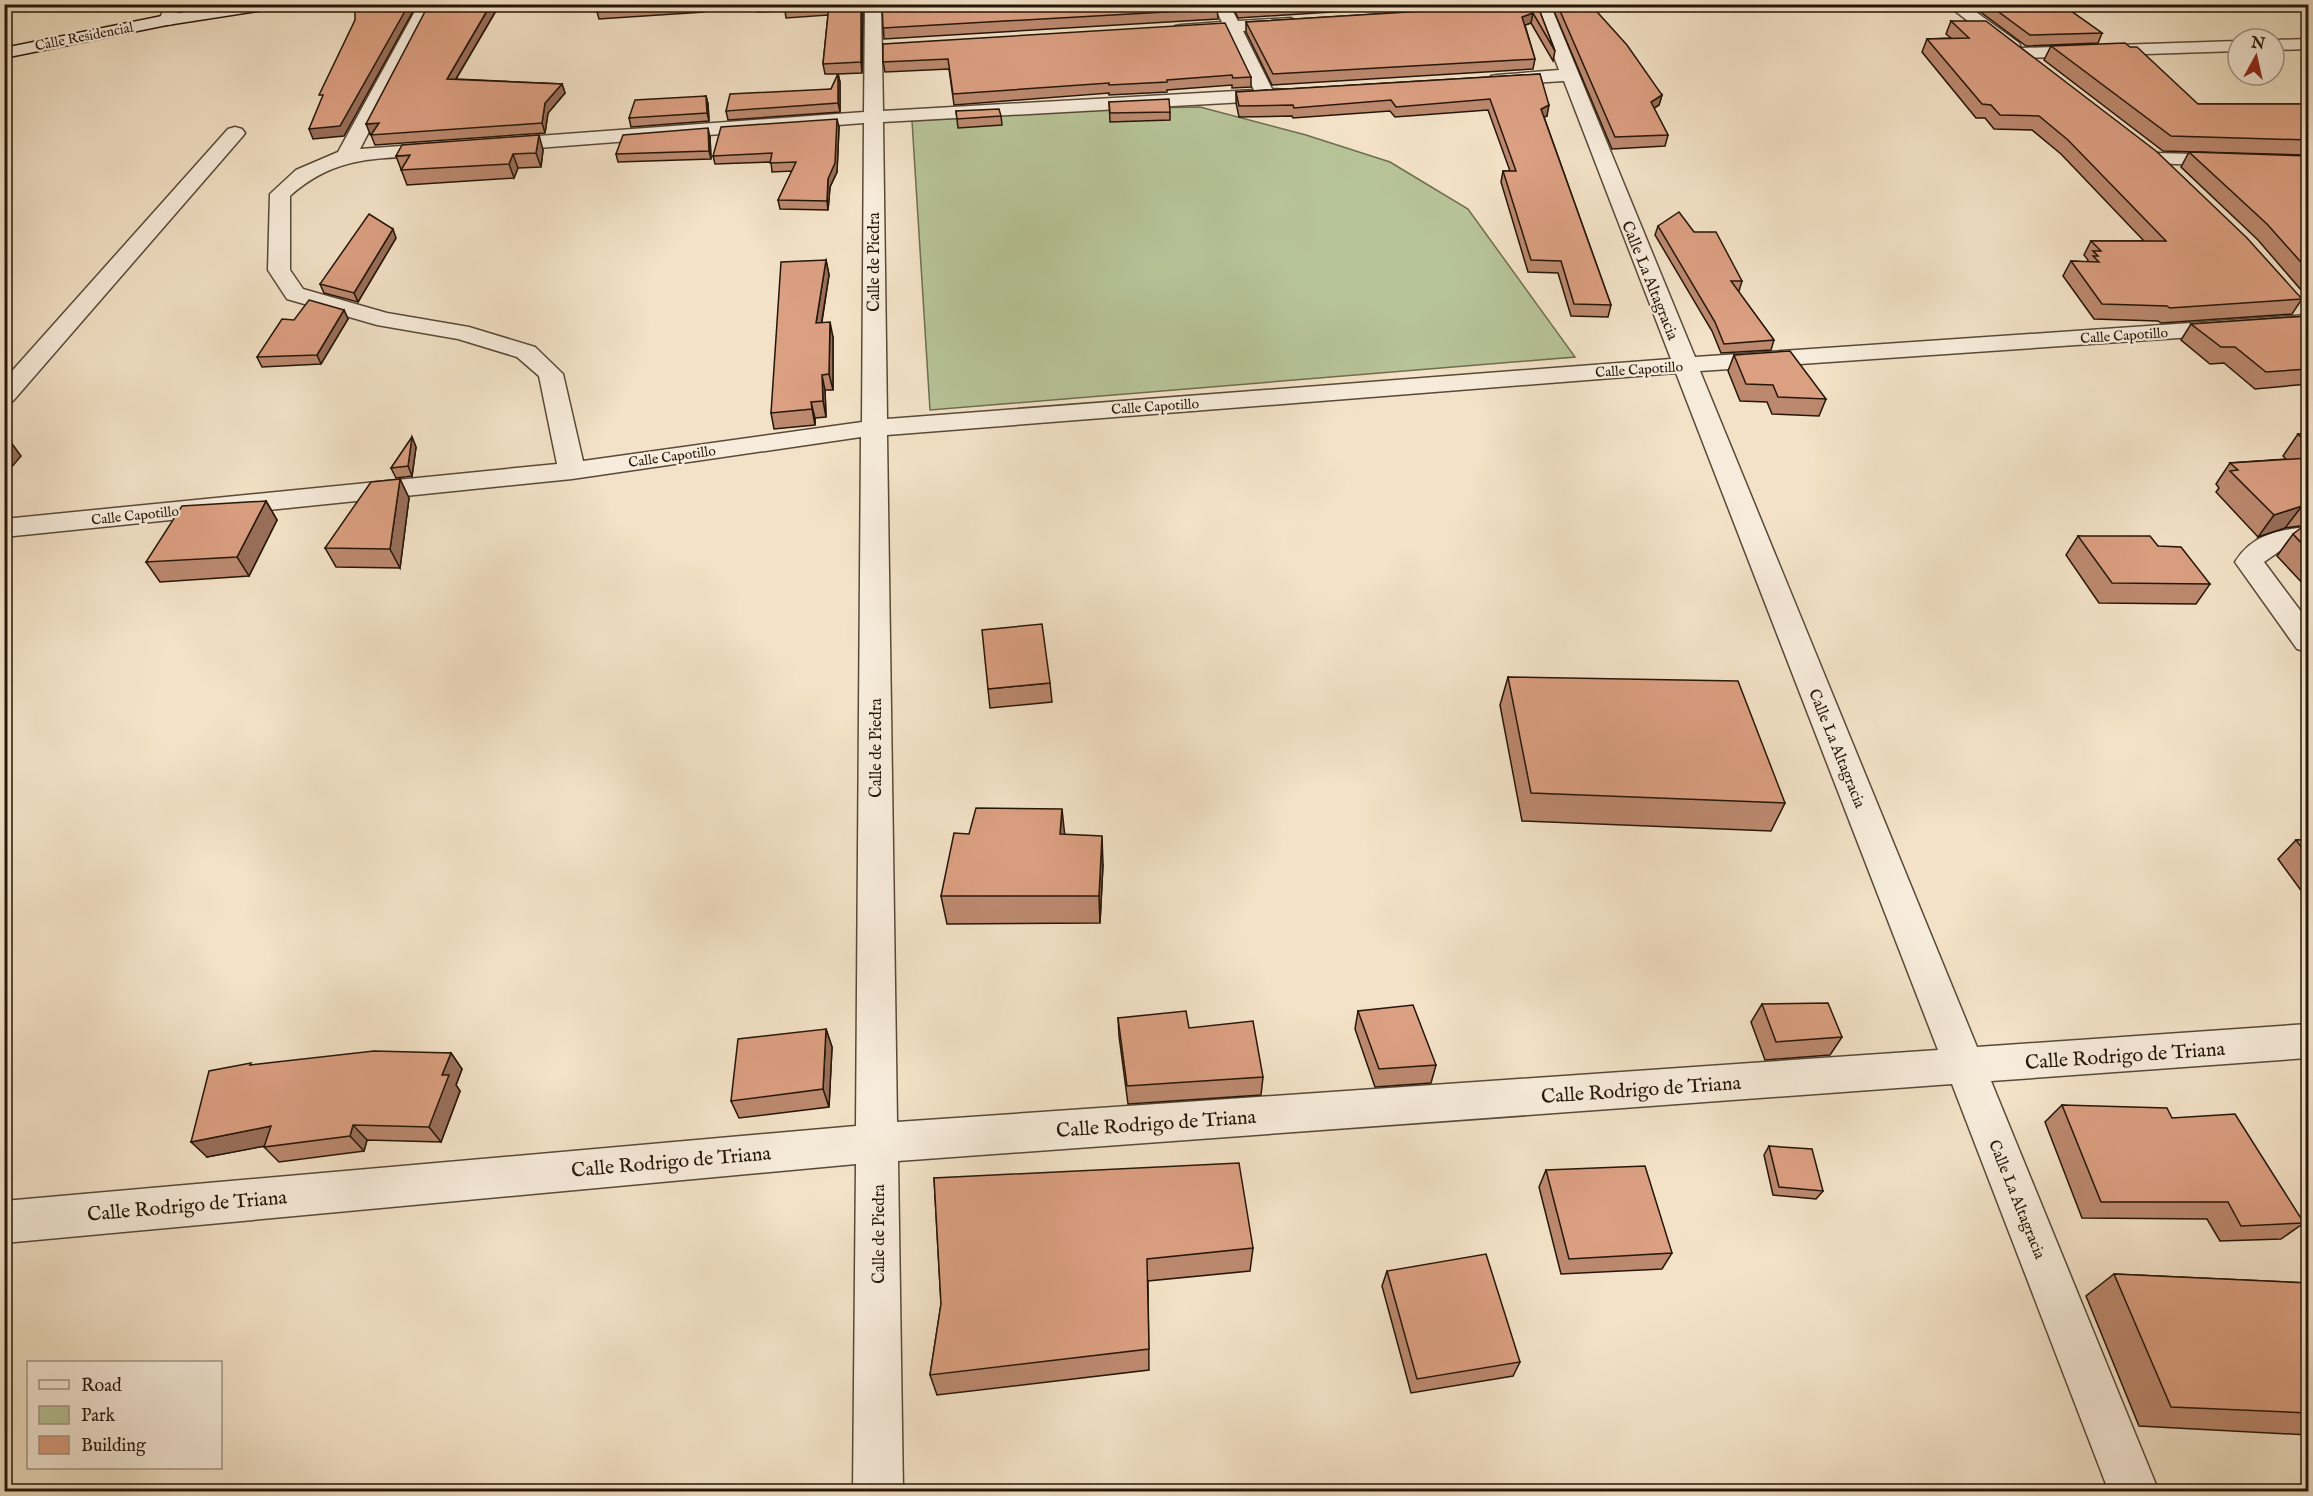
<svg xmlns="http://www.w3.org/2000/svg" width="2313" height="1496" font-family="'IM FELL English',serif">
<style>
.green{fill:#b7c498;stroke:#6e6d50;stroke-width:1.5}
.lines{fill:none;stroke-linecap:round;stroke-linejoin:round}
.street-casing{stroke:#594938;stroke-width:3}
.secondary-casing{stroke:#261609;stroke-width:3}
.street{fill:#f7ecdb;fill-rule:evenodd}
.secondary{fill:#f7ecdb;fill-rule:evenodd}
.wall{fill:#bc896f;stroke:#261609;stroke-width:1.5}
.shaded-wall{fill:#996f5a;stroke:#261609;stroke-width:1.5}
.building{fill:#db9f81;stroke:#261609;stroke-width:1.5}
.labels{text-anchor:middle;stroke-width:4.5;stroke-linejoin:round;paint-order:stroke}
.far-street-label{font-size:14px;fill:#261609;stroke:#f7ecdb}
.street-label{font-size:16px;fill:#261609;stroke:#f7ecdb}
.near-street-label{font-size:20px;fill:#261609;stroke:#f7ecdb}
</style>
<rect width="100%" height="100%" fill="#f3e2c7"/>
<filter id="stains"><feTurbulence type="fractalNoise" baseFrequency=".00333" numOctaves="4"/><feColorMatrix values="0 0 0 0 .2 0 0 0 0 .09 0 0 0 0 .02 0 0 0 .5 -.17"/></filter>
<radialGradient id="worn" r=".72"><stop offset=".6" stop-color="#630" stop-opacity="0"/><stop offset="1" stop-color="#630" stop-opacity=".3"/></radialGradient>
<path class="green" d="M 1200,107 L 1306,135 L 1390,162 L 1468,209 L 1575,357 L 930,410 L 912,121 L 1106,109 Z"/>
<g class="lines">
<defs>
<g id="street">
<path d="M 166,4 L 182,4 L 173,24 L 167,25 L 159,20 Z"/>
<path d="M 419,4 L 435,4 L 360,149 L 442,143 L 449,145 L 452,149 L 449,153 L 442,155 C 382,159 338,153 290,196 L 290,270 L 303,289 L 387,313 L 469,327 L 535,347 L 563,374 L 583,461 L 862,422 L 864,123 L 497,151 L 490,149 L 487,145 L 490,141 L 497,139 L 864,112 L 865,4 L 881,4 L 883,111 L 1254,90 L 1226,32 L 1181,35 L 1175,34 L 1173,30 L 1175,26 L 1181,25 L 1222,22 L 1216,10 L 1224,5 L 1230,6 L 1238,21 L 1291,18 L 1299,23 L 1291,28 L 1243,31 L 1272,89 L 1288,90 L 1290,94 L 1288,98 L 1281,100 L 883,122 L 887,419 L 1671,359 L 1564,81 L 1497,85 L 1491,84 L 1488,80 L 1491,76 L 1497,75 L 1559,70 L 1534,4 L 1550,4 L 1695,357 L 2308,315 L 2308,329 L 1700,371 L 1977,1047 L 2308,1024 L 2308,1058 L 1991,1081 L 2159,1492 L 2109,1492 L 1952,1084 L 898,1161 L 903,1492 L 853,1492 L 856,1164 L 4,1243 L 4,1201 L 856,1126 L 861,437 L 572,479 L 4,537 L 4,519 L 557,464 L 539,376 L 517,357 L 458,339 L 377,325 L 287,299 L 268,270 L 270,194 L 296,170 L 338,152 ZM 1676,373 L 1938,1050 L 897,1122 L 887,435 Z"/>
<path d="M 1946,4 L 1965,4 L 2019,43 L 2021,48 L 2238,41 L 2238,51 L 2021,58 L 2015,57 L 2013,52 L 2007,51 Z"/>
<path d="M 2308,39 L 2308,49 L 2274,50 L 2274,40 Z"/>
<path d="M 235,127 L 242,129 L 245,133 L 242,137 L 13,401 L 4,403 L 4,380 L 228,129 Z"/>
<path d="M 2157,153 L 2308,157 L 2308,169 L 2150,163 L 2147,159 L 2150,155 Z"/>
<path d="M 2308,527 L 2308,545 L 2284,548 L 2264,562 L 2308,621 L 2308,652 L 2297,649 L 2235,562 C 2252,535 2277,530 2308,527 Z"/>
</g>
<path id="secondary" d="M 236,4 L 279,4 L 271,9 L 167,25 L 4,58 L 4,48 L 167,15 Z"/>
</defs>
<use href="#street" class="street-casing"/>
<use href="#secondary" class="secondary-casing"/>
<use href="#street" class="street"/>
<use href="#secondary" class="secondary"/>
</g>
<g class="wall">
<path d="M 429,4 L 500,4 L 456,79 L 562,84 L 565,93 L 548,113 L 545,133 L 375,145 L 371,135 L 372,134 L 370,134 Z"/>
<path d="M 603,4 L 703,4 L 704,12 L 599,19 L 597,12 Z"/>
<path d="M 755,4 L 863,4 L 862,73 L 838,74 L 840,82 L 840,112 L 728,120 L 726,111 L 831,89 L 838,74 L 825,74 L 823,64 L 828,15 L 786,18 L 785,11 L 757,12 Z"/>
<path d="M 882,4 L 1222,4 L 1217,7 L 1218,19 L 884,39 Z"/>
<path d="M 1230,4 L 1456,4 L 1238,18 L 1232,5 Z"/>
<path d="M 1537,4 L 1555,51 L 1553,61 L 1531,23 L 1525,25 L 1535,59 L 1533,69 L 1272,85 L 1246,32 L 1246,22 Z"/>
<path d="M 1551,4 L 1590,4 L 1662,95 L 1659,105 L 1654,108 L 1668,135 L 1665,146 L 1612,149 Z"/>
<path d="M 1970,4 L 2061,4 L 2102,33 L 2098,43 L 2026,46 Z"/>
<path d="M 1951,21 L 2302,299 L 2292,314 L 2161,323 L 2158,321 L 2094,319 L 2063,276 L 2071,261 L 2087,262 L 2088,260 L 2084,255 L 2091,241 L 2144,241 L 2061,154 L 2032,130 L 1994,129 L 1985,118 L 1976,118 L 1922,52 L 1927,39 L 1951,38 L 1946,34 Z"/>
<path d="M 883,44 L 1251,77 L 1251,87 L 1232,88 L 1232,85 L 1167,90 L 1167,92 L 1109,95 L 1109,93 L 954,105 L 949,69 L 885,72 L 883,62 Z"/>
<path d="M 2051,46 L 2198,104 L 2308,104 L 2308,155 L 2163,151 L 2044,60 Z"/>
<path d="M 1540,74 L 1547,116 L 1544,117 L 1611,305 L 1608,317 L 1571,316 L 1558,273 L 1528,272 L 1501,182 L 1503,171 L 1510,171 L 1488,110 L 1395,117 L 1390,111 L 1293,118 L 1292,116 L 1239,117 L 1236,103 L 1236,92 Z"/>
<path d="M 706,96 L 708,104 L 709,121 L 631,127 L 629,118 Z"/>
<path d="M 1109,102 L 1170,112 L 1170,120 L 1110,122 Z"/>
<path d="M 956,111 L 1001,116 L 1002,125 L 958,128 Z"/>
<path d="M 839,127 L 837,172 L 830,187 L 828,210 L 780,209 L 778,200 L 792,171 L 772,172 L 771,162 L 715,164 L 713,156 Z"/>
<path d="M 710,137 L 711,159 L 618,162 L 616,154 Z"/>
<path d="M 543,150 L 541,167 L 518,168 L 514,178 L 407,185 L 396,156 Z"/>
<path d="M 2189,152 L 2308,156 L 2308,298 L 2258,240 L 2181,167 Z"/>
<path d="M 1658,226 L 1694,232 L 1742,281 L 1739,291 L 1737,290 L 1774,340 L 1771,350 L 1721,353 L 1712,331 L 1655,235 Z"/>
<path d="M 396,238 L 358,302 L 324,293 L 320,284 Z"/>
<path d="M 826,260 L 829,275 L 822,322 L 833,337 L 833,390 L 825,390 L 826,417 L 815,418 L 815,425 L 774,429 L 771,413 Z"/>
<path d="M 344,310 L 348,319 L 321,364 L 262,367 L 257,357 Z"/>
<path d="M 2308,316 L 2308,384 L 2255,389 L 2224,363 L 2210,364 L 2181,340 L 2191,324 Z"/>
<path d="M 1734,355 L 1826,399 L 1819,416 L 1772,414 L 1767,402 L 1740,401 L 1728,371 Z"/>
<path d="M 2298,434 L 2308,434 L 2308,525 L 2285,528 L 2258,537 L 2216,492 L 2219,488 L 2216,484 L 2230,463 L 2286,459 L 2283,456 Z"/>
<path d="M 412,437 L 416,447 L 412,476 L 396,478 L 391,468 Z"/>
<path d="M 400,479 L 409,498 L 400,568 L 336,567 L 325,548 Z"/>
<path d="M 266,501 L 277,520 L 249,576 L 160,582 L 146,562 Z"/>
<path d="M 2308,527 L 2308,589 L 2277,556 L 2293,534 Z"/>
<path d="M 2078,536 L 2158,546 L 2210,584 L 2196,604 L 2099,603 L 2066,555 Z"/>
<path d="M 1508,677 L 1785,803 L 1771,831 L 1522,821 L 1500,705 Z"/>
<path d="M 1050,683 L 1052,702 L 990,708 L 988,689 Z"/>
<path d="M 969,834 L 1064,834 L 1103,864 L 1100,923 L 947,924 L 941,896 Z"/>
<path d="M 2296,840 L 2308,840 L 2308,900 L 2278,859 Z"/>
<path d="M 1762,1004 L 1842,1037 L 1830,1055 L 1765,1060 L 1751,1022 Z"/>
<path d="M 1358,1011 L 1436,1065 L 1431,1083 L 1375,1087 L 1355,1029 Z"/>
<path d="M 1118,1018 L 1263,1077 L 1261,1095 L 1128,1104 L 1119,1036 Z"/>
<path d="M 826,1029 L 832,1047 L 829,1107 L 739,1118 L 731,1101 Z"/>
<path d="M 451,1053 L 462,1069 L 456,1085 L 460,1091 L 441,1142 L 367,1140 L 364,1151 L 279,1162 L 264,1147 L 264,1146 L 207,1157 L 253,1065 Z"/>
<path d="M 2062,1105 L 2172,1118 L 2304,1223 L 2281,1239 L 2220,1241 L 2207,1219 L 2082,1218 L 2045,1122 Z"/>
<path d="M 1769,1146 L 1823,1191 L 1816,1199 L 1773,1195 L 1764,1155 Z"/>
<path d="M 1546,1170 L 1672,1253 L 1662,1269 L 1561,1274 L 1539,1187 Z"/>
<path d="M 934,1178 L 1253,1248 L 1250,1271 L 1148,1281 L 1149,1370 L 937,1395 L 930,1375 L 941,1304 Z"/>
<path d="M 1387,1271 L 1520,1362 L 1513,1376 L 1411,1393 L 1382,1286 Z"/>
<path d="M 2114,1274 L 2308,1283 L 2308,1435 L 2139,1426 L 2086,1296 Z"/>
</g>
<g class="shaded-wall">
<path d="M 409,4 L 417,4 L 344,136 L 313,139 L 309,129 Z"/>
<path d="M 491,4 L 500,4 L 450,89 L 447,79 Z"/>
<path d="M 861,4 L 863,4 L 862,73 L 861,62 Z"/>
<path d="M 1533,13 L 1531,23 L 1520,27 L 1522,17 Z"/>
<path d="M 838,74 L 840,82 L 840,112 L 838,103 Z"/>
<path d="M 562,84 L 565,93 L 548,113 L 545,133 L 542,123 L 545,103 Z"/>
<path d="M 1662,95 L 1659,105 L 1648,112 L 1651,102 Z"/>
<path d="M 706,96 L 708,104 L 709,121 L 707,113 Z"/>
<path d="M 1549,105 L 1547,116 L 1539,119 L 1541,109 Z"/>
<path d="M 837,119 L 839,127 L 837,172 L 830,187 L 828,210 L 827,201 L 828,179 Z"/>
<path d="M 379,123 L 383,133 L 370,134 L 366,124 Z"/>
<path d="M 708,128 L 710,137 L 711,159 L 709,151 Z"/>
<path d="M 539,135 L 543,150 L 541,167 L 536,153 Z"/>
<path d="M 513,154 L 518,168 L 514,178 L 509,164 Z"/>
<path d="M 393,229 L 396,238 L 358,302 L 354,293 Z"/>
<path d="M 826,260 L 829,275 L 819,338 L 816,323 Z"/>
<path d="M 344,310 L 348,319 L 321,364 L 317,355 Z"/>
<path d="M 830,322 L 833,337 L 833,390 L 829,374 Z"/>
<path d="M 822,375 L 825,390 L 826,417 L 823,401 Z"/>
<path d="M 811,402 L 815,418 L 815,425 L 812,409 Z"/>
<path d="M 412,437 L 416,447 L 412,476 L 408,466 Z"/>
<path d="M 10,441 L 21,456 L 4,476 L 4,448 Z"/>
<path d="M 400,479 L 409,498 L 400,568 L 390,549 Z"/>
<path d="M 266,501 L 277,520 L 249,576 L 237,557 Z"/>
<path d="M 2302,506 L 2285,528 L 2258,537 L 2274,515 Z"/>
<path d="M 1062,809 L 1065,837 L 1060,834 Z"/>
<path d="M 1102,836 L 1103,864 L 1100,923 L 1099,896 Z"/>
<path d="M 826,1029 L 832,1047 L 829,1107 L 823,1089 Z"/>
<path d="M 451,1053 L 462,1069 L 456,1085 L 460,1091 L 441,1142 L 429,1127 L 442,1075 Z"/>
<path d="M 353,1125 L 367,1140 L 364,1151 L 350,1136 Z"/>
<path d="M 271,1126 L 286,1142 L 207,1157 L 191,1142 Z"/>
</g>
<g class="building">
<path d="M 355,4 L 409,4 L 340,126 L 309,129 L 323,95 L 319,95 L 355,20 Z"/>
<path d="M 429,4 L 491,4 L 447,79 L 562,84 L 545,103 L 542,123 L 371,135 L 379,123 L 366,124 Z"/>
<path d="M 603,4 L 702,4 L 597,12 Z"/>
<path d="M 785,4 L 861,4 L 861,62 L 823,64 L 829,5 L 784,8 Z"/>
<path d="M 882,4 L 1216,4 L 1218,9 L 883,28 Z"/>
<path d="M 1237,4 L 1290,4 L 1239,8 Z"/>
<path d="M 1537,4 L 1555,51 L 1533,13 L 1522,17 L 1535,59 L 1273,74 L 1246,22 Z"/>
<path d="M 1557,4 L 1590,4 L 1627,45 L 1662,95 L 1651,102 L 1668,135 L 1615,137 Z"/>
<path d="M 1988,4 L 2061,4 L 2102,33 L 2030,35 Z"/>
<path d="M 1951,21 L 1986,21 L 2156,151 L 2247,238 L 2302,299 L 2170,308 L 2167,306 L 2102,304 L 2071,261 L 2099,262 L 2093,256 L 2098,256 L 2093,251 L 2101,251 L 2091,241 L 2166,241 L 2068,140 L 2039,116 L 2000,115 L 1991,105 L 1982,104 L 1927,39 L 1969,38 Z"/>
<path d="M 1225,23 L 1251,77 L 1233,78 L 1232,75 L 1167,80 L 1167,82 L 1109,85 L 1109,83 L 953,94 L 948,59 L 883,62 L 883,44 Z"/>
<path d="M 2125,43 L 2130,47 L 2137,47 L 2198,104 L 2308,104 L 2308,140 L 2171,136 L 2051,46 Z"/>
<path d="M 838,74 L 838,103 L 726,111 L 730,94 L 831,89 Z"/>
<path d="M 1540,74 L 1549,105 L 1541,109 L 1611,305 L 1574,304 L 1561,261 L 1531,260 L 1503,171 L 1516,171 L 1490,99 L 1396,107 L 1391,100 L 1294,108 L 1293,105 L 1239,106 L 1236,92 Z"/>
<path d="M 706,96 L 707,113 L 629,118 L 635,100 Z"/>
<path d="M 1169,99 L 1170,112 L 1110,113 L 1109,102 Z"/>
<path d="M 999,109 L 1001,116 L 957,119 L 956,111 Z"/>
<path d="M 837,119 L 835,163 L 828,179 L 827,201 L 778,200 L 796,162 L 770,163 L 772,153 L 713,156 L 721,127 Z"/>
<path d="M 708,128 L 709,151 L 616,154 L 623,135 Z"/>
<path d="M 539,135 L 536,153 L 513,154 L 509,164 L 401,170 L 410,155 L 396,156 L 402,145 Z"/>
<path d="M 2189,152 L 2308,156 L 2308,270 L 2267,224 Z"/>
<path d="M 1679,212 L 1694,232 L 1716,232 L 1742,281 L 1731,281 L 1774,340 L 1724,344 L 1715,322 L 1658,226 Z"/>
<path d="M 369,214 L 393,229 L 354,293 L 320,284 Z"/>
<path d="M 826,260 L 816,323 L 830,322 L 829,374 L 822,375 L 823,401 L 811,402 L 812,409 L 771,413 L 781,262 Z"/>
<path d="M 309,300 L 344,310 L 317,355 L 257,357 L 282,319 L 294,320 Z"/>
<path d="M 2308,316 L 2308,369 L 2266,372 L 2235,347 L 2221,347 L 2191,324 Z"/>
<path d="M 1790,351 L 1826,399 L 1778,397 L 1773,385 L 1746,384 L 1734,355 Z"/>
<path d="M 2298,434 L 2308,434 L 2308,445 Z"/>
<path d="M 412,437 L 408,466 L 391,468 Z"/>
<path d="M 4,441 L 10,441 L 4,448 Z"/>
<path d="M 2308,458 L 2308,505 L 2302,506 L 2274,515 L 2230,471 L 2238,470 L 2230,463 Z"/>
<path d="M 400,479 L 390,549 L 325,548 L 371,482 Z"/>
<path d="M 266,501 L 237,557 L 146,562 L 182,506 Z"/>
<path d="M 2308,527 L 2308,550 L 2293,534 L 2301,528 Z"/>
<path d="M 2078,536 L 2150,536 L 2158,546 L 2181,547 L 2210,584 L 2112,583 Z"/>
<path d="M 1042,624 L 1050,683 L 988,689 L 982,630 Z"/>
<path d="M 1508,677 L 1738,681 L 1785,803 L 1531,793 Z"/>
<path d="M 976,808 L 1062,809 L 1060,834 L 1102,836 L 1099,896 L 941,896 L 954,833 L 969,834 Z"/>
<path d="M 2296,840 L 2308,840 L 2308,856 Z"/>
<path d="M 1828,1003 L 1842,1037 L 1776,1042 L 1762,1004 Z"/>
<path d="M 1413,1005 L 1436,1065 L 1379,1069 L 1358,1011 Z"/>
<path d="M 1186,1011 L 1189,1028 L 1253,1021 L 1263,1077 L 1127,1086 L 1118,1018 Z"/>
<path d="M 826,1029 L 823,1089 L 731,1101 L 738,1039 Z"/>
<path d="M 374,1051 L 451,1053 L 442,1075 L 449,1075 L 429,1127 L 353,1125 L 350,1136 L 264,1147 L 271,1126 L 191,1142 L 209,1071 L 251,1063 L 250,1065 Z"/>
<path d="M 2062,1105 L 2167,1108 L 2172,1118 L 2235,1114 L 2304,1223 L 2241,1226 L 2228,1202 L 2101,1202 Z"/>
<path d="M 1769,1146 L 1812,1149 L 1823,1191 L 1779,1187 Z"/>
<path d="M 1239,1163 L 1253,1248 L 1147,1259 L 1149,1349 L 930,1375 L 941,1304 L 934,1178 Z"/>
<path d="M 1645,1166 L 1672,1253 L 1569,1259 L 1546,1170 Z"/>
<path d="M 1486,1254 L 1520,1362 L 1417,1379 L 1387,1271 Z"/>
<path d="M 2114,1274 L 2308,1283 L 2308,1413 L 2171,1407 Z"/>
<path d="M 1094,1485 L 1095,1491 L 1043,1491 Z"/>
</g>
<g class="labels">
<g class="far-street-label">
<text transform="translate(84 36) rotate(-11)" y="5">Calle Residencial</text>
<text transform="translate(2124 335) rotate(-4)" y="5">Calle Capotillo</text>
<text transform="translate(1639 369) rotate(-4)" y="5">Calle Capotillo</text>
<text transform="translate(1155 406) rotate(-4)" y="5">Calle Capotillo</text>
<text transform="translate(672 456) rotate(-8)" y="5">Calle Capotillo</text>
<text transform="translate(135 515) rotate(-6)" y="5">Calle Capotillo</text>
</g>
<g class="street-label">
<text transform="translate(873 262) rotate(-90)" y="6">Calle de Piedra</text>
<text transform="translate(1651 280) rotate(68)" y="6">Calle La Altagracia</text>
<text transform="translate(875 748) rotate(-90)" y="6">Calle de Piedra</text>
<text transform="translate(1838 748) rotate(68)" y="6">Calle La Altagracia</text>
<text transform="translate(2018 1199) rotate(68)" y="6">Calle La Altagracia</text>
<text transform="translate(878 1234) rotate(-90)" y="6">Calle de Piedra</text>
</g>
<g class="near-street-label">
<text transform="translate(2125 1055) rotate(-4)" y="7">Calle Rodrigo de Triana</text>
<text transform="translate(1641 1089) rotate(-4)" y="7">Calle Rodrigo de Triana</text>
<text transform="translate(1156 1123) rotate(-4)" y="7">Calle Rodrigo de Triana</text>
<text transform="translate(671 1161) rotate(-5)" y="7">Calle Rodrigo de Triana</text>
<text transform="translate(187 1205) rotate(-5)" y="7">Calle Rodrigo de Triana</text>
</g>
</g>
<rect width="2313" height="1496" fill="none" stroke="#f3e2c7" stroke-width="24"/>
<rect x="6" y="6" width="2301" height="1484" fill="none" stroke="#261609" stroke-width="3"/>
<rect x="12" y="12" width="2289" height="1472" fill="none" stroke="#261609" stroke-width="1.5"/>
<rect x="27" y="1361" width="195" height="108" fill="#f7ecdb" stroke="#a39687" stroke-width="1.5"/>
<rect x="39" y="1380" width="30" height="9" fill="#f7ecdb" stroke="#a39687" stroke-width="1.5"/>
<text x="81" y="1391" font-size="18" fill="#261609">Road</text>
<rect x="39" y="1406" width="30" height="18" fill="#b7c498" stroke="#a39687" stroke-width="1.5"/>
<text x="81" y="1421" font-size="18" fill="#261609">Park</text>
<rect x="39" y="1436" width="30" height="18" fill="#db9f81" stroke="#a39687" stroke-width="1.5"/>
<text x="81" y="1451" font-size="18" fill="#261609">Building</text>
<g transform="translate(2256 57) rotate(8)"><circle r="28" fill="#f7ecdb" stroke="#a39687" stroke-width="1.5"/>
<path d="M0-4.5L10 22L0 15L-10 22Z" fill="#8f2418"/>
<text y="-9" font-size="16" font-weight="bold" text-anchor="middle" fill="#261609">N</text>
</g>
<rect width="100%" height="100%" filter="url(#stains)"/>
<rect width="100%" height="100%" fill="url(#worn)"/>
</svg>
